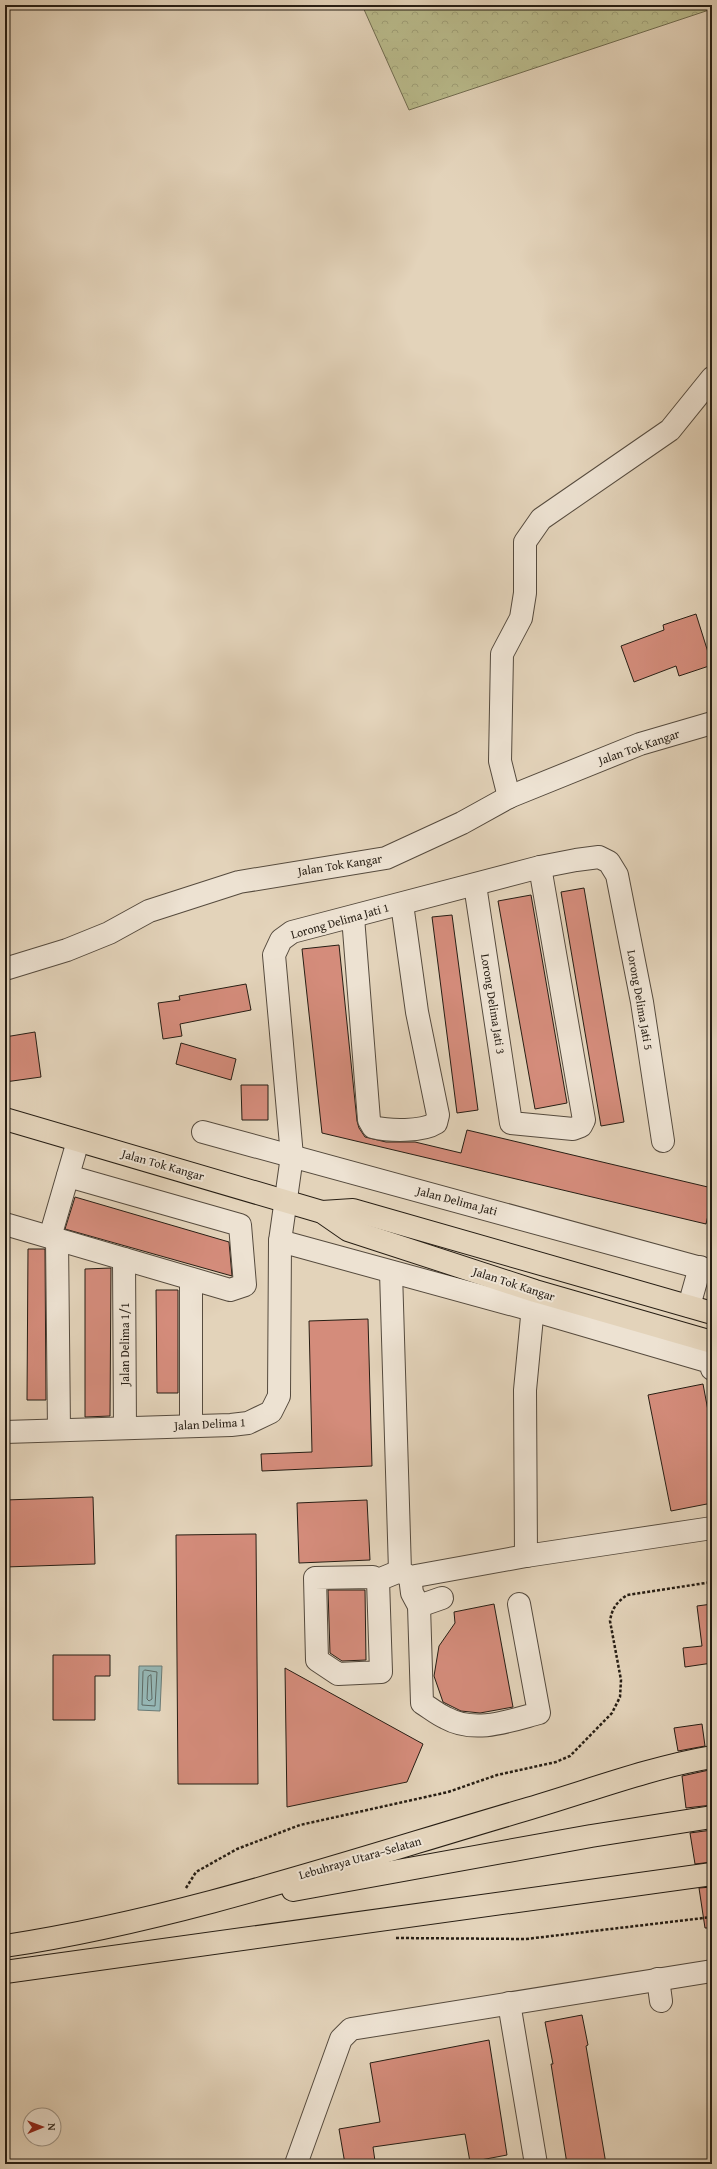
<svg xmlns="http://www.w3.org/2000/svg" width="717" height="2169" font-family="'Gentium Book Plus',serif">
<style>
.forest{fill:url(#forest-crowns);stroke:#706c50}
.water{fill:#96b7b5;stroke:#6a7a75}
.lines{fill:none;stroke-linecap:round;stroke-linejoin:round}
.shore{stroke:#5e6a64;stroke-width:1}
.building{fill:#d48c7b;stroke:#271e14}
.minor-casing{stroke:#564b3e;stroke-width:24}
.major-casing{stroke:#271e14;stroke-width:24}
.highway-casing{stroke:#271e14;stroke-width:24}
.path{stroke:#271e14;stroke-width:2.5;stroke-dasharray:3 2;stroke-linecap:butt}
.minor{stroke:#ede2d2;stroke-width:22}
.major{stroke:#e3d3ba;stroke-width:22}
.highway{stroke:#e3d3ba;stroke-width:22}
.labels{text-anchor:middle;stroke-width:4;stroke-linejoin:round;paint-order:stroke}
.street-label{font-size:12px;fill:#271e14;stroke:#ede2d2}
</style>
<defs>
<pattern id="forest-crowns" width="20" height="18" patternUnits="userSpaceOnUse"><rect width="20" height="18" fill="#b9bb8c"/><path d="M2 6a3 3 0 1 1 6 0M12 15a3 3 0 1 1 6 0" fill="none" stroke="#9fa078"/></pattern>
</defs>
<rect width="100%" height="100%" fill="#e3d3ba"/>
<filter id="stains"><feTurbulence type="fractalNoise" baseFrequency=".005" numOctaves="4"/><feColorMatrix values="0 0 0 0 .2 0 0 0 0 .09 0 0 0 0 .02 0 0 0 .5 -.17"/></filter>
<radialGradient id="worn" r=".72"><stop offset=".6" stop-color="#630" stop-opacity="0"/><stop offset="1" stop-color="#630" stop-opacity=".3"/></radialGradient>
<path class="forest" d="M 362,5 L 712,5 L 712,9 L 409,110 Z"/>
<path class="water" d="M 139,1666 L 162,1666 L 160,1711 L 138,1710 Z"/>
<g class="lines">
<g class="shore">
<path d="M 145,1670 L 157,1672 L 155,1706 L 142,1705 L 143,1672 Z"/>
<path d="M 151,1675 L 152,1699 L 149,1701 L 147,1699 L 148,1677 Z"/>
</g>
</g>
<g class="building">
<path d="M 696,614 L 712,665 L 679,676 L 676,666 L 634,682 L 621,646 L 664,630 L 663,625 Z"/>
<path d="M 584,888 L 624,1122 L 601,1126 L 561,892 Z"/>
<path d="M 531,895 L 567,1103 L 535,1109 L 498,901 Z"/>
<path d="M 452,915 L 478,1110 L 457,1113 L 432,917 Z"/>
<path d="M 339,945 L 357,1121 L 359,1128 L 365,1137 L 386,1142 L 415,1142 L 461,1153 L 467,1130 L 712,1188 L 712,1198 L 706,1224 L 322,1133 L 302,949 Z"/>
<path d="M 246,984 L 251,1010 L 180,1024 L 182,1036 L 163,1039 L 158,1003 L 180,1000 L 179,996 Z"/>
<path d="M 35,1032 L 41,1077 L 5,1082 L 5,1037 Z"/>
<path d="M 181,1043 L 236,1059 L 231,1080 L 176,1064 Z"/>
<path d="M 241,1085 L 268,1085 L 268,1120 L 242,1120 Z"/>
<path d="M 75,1197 L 229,1242 L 232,1276 L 65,1229 Z"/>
<path d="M 28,1249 L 45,1249 L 46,1400 L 27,1400 Z"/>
<path d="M 111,1268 L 110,1416 L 85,1417 L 85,1269 Z"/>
<path d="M 156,1290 L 178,1290 L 178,1393 L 157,1393 Z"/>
<path d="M 368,1319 L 372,1466 L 262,1471 L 261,1454 L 312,1452 L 309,1321 Z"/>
<path d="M 703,1384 L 712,1432 L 712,1503 L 671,1511 L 648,1395 Z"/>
<path d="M 93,1497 L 95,1564 L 5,1567 L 5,1500 Z"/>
<path d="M 367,1500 L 370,1560 L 299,1563 L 297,1503 Z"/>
<path d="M 256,1534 L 258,1784 L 178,1784 L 176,1535 Z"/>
<path d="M 328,1590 L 365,1590 L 366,1660 L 342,1661 L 330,1653 Z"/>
<path d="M 494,1604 L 513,1707 L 480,1713 L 461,1711 L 443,1702 L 434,1676 L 439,1646 L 455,1623 L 454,1612 Z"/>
<path d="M 712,1604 L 712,1663 L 685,1667 L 683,1648 L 702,1646 L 697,1606 Z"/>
<path d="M 53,1655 L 110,1655 L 110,1676 L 95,1676 L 95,1720 L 53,1720 Z"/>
<path d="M 285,1668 L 423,1744 L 407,1782 L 287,1807 Z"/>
<path d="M 702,1724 L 705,1746 L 678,1751 L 674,1728 Z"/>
<path d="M 709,1770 L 712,1805 L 686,1808 L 682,1776 Z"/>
<path d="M 712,1830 L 712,1862 L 695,1864 L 690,1833 Z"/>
<path d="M 712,1887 L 712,1928 L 705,1928 L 699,1888 Z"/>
<path d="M 582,2015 L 588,2045 L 586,2046 L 606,2164 L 567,2164 L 551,2064 L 553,2064 L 545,2022 Z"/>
<path d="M 489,2040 L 507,2155 L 470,2162 L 465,2134 L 373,2147 L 375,2161 L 345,2164 L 339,2129 L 380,2122 L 370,2063 Z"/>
</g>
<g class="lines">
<defs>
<g id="minor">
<path d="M 509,797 L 500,761 L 502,654 L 521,618 L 525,593 L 525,542 L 541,519 L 670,430 L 712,378"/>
<path d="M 475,885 L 511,1123 L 573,1129 L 581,1126 L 584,1120 L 540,867"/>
<path d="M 353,917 L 369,1120 L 373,1127 C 389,1131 422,1132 436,1123 L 438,1115 L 417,1012 L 402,904"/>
<path d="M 5,969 L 67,950 L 109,933 L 149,911 L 239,882 L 386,858 L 462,823 L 509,797 L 640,744 L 712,723"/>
<path d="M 203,1132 L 712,1271"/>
<path d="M 5,1224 L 230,1290 L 245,1285 L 240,1225 L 68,1176"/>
<path d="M 50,1237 L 78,1141"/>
<path d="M 57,1239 L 59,1430"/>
<path d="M 280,1241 L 532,1310 L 710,1362 L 712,1369"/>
<path d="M 124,1259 L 125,1428"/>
<path d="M 391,1272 L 400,1571 L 410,1577 L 526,1556 L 712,1528"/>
<path d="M 689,1306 L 700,1267"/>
<path d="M 191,1426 L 191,1279"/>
<path d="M 5,1432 L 231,1425 L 248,1423 L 271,1412 L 279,1396 L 280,1241 L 292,1156 L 274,955 L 281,940 L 292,932 L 540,867 L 576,860 L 599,857 L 609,862 L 617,875 L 642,1002 L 663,1141"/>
<path d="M 526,1556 L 525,1390 L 534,1296"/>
<path d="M 410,1577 L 412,1593 L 419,1606 L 422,1703 C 430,1708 437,1714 446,1718 C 475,1734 509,1721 539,1713 L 519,1604"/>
<path d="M 378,1580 L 373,1577 L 315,1578 L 317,1660 L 338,1674 L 381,1672 L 378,1580 L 400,1571"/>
<path d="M 419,1606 L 442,1598"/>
<path d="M 658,1979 L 661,2001"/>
<path d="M 509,2003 L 536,2164"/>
<path d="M 296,2164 L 341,2039 L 351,2029 L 712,1971"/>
</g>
<g id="major">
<path d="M 5,1119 L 322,1212 L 348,1230 L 535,1291 L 712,1342"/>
<path d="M 322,1212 L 353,1210 L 712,1313"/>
</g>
<g id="highway">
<path d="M 293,1890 L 591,1836 L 712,1817"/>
<path d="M 5,1946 C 182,1919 353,1860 524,1810 C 586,1792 648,1768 712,1757"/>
<path d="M 5,1972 L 712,1874"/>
</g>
</defs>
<use href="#minor" class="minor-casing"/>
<use href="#major" class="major-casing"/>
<use href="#highway" class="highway-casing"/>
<g class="path">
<path d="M 186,1888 L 196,1872 L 237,1849 L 300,1825 L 448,1792 L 497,1775 L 556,1762 L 570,1756 L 612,1713 L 620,1697 L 621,1680 L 610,1621 C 612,1608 617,1602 627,1595 L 712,1582"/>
<path d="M 396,1938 L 526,1939 L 712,1917"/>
</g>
<use href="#minor" class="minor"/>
<use href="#major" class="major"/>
<use href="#highway" class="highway"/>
</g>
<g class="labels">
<g class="street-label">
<text transform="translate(639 747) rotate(-19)" y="4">Jalan Tok Kangar</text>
<text transform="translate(340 865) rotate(-9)" y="4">Jalan Tok Kangar</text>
<text transform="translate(340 921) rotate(-16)" y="4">Lorong Delima Jati 1</text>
<text transform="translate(640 1000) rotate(80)" y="4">Lorong Delima Jati 5</text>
<text transform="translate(493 1004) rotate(81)" y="4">Lorong Delima Jati 3</text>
<text transform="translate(163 1165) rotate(16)" y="4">Jalan Tok Kangar</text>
<text transform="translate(457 1201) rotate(15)" y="4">Jalan Delima Jati</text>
<text transform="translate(514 1284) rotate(18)" y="4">Jalan Tok Kangar</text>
<text transform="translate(125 1344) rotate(-90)" y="4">Jalan Delima 1/1</text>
<text transform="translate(210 1424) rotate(-3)" y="4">Jalan Delima 1</text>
<text transform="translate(360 1858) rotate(-16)" y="4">Lebuhraya Utara–Selatan</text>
</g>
</g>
<rect width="717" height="2169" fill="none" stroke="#e3d3ba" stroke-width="20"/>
<rect x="6" y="6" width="705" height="2157" fill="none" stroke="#271e14" stroke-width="2"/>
<rect x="10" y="10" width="697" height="2149" fill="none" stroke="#271e14"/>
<g transform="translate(42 2127) rotate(89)"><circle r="19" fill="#ede2d2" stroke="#9e9486"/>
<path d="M0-3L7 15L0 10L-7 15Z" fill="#8f2418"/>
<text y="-6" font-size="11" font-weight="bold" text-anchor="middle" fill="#271e14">N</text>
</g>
<rect width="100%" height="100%" filter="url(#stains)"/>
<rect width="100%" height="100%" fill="url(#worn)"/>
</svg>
